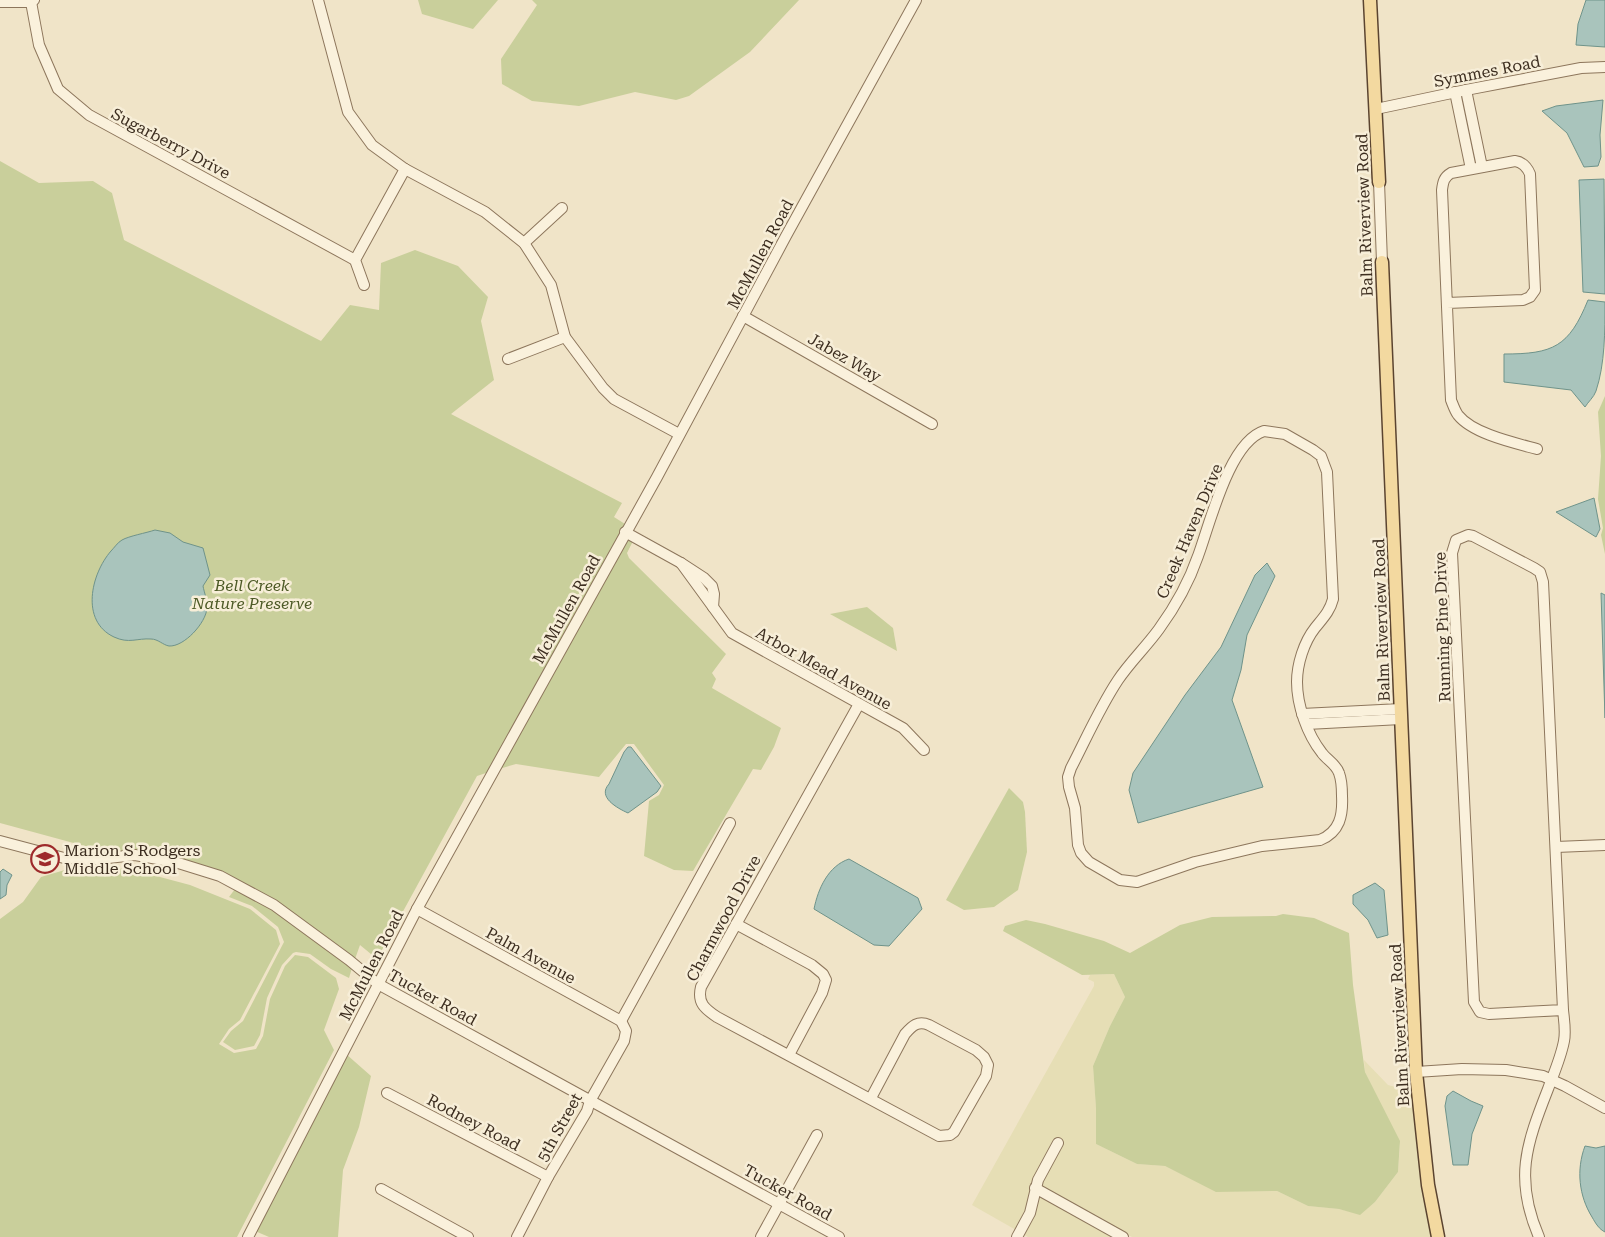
<svg xmlns="http://www.w3.org/2000/svg" width="1605" height="1237" font-family="'Roboto Serif',serif">
<style>
.farmland{fill:#e6deb5}
.green{fill:#c9cf9b}
.water{fill:#a9c4bc;stroke:#6f938a}
.lines{fill:none;stroke-linecap:round;stroke-linejoin:round}
.minor-casing{stroke:#8d765c;stroke-width:12}
.major-casing{stroke:#5b4430;stroke-width:15}
.minor{stroke:#faf1dc;stroke-width:10}
.major{stroke:#f3d9a0;stroke-width:12}
.labels{text-anchor:middle;stroke-width:5;stroke-linejoin:round;paint-order:stroke}
.street-label{font-size:16px;fill:#3d2e20;stroke:#f7eed8}
.park-label{font-size:16px;font-style:italic;fill:#4d5a26;stroke:#f7eed8}
.poi-label{font-size:16px;fill:#3d2e20;stroke:#f7eed8;text-anchor:start}
</style>
<rect width="100%" height="100%" fill="#f0e4c8"/>
<g class="farmland">
<path d="M 1114,974 L 1125,997 L 1110,1026 L 1093,1066 L 1096,1108 L 1096,1144 L 1137,1164 L 1165,1166 L 1216,1191 L 1277,1191 L 1308,1206 L 1339,1209 L 1360,1214 L 1375,1202 L 1398,1172 L 1400,1145 L 1399,1141 L 1365,1072 L 1364,1060 L 1388,1085 L 1407,1090 L 1414,1083 L 1434,1237 L 1132,1237 L 1040,1186 L 1064,1141 L 1057,1138 L 1034,1179 L 1030,1190 L 1026,1211 L 1016,1230 L 972,1205 L 1094,986 L 1094,982 L 1088,979 L 1090,975 Z"/>
<path d="M 1038,1195 L 1115,1237 L 1028,1237 L 1023,1234 Z"/>
</g>
<g class="green">
<path d="M 418,0 L 498,0 L 473,29 L 422,14 Z"/>
<path d="M 532,0 L 799,0 L 750,52 L 689,96 L 676,100 L 635,92 L 579,106 L 532,101 L 502,84 L 501,59 L 537,5 Z"/>
<path d="M 0,161 L 39,183 L 93,181 L 112,193 L 124,240 L 321,341 L 350,305 L 379,310 L 381,263 L 415,250 L 458,266 L 488,297 L 481,321 L 494,380 L 451,414 L 622,503 L 614,517 L 625,524 L 489,772 L 477,776 L 377,959 L 360,945 L 355,959 L 276,901 L 176,858 L 93,855 L 95,847 L 92,848 L 0,823 Z"/>
<path d="M 1605,396 L 1605,554 L 1601,535 L 1603,528 L 1598,499 L 1601,456 L 1598,412 Z"/>
<path d="M 626,537 L 633,541 L 627,553 L 629,558 L 726,654 L 712,673 L 716,679 L 712,688 L 781,728 L 774,747 L 761,770 L 753,769 L 693,871 L 674,870 L 644,856 L 649,801 L 659,795 L 664,785 L 634,744 L 626,744 L 599,777 L 516,764 L 499,769 Z"/>
<path d="M 867,607 L 893,628 L 897,651 L 830,614 Z"/>
<path d="M 1009,788 L 1023,802 L 1025,812 L 1027,852 L 1018,890 L 994,907 L 964,910 L 946,900 Z"/>
<path d="M 75,867 L 130,869 L 190,885 L 250,909 L 276,930 L 280,944 L 240,1020 L 229,1029 L 219,1044 L 234,1053 L 256,1049 L 263,1036 L 270,999 L 285,966 L 295,955 L 308,957 L 336,978 L 339,989 L 324,1030 L 334,1050 L 237,1237 L 0,1237 L 0,919 L 23,902 L 41,877 Z"/>
<path d="M 235,889 L 272,908 L 352,968 L 349,978 L 331,969 L 310,954 L 296,952 L 293,953 L 282,965 L 267,998 L 260,1035 L 254,1046 L 235,1050 L 223,1042 L 231,1031 L 243,1021 L 284,942 L 278,927 L 252,906 L 229,897 Z"/>
<path d="M 1283,914 L 1314,918 L 1349,933 L 1353,985 L 1365,1072 L 1400,1141 L 1398,1172 L 1375,1202 L 1360,1215 L 1339,1209 L 1308,1206 L 1277,1191 L 1216,1192 L 1165,1166 L 1137,1164 L 1096,1144 L 1096,1108 L 1093,1066 L 1110,1026 L 1125,997 L 1114,974 L 1082,975 L 1003,931 L 1005,926 L 1026,920 L 1045,924 L 1104,941 L 1130,953 L 1180,925 L 1212,917 L 1276,916 Z"/>
<path d="M 346,1054 L 371,1076 L 359,1127 L 343,1170 L 338,1237 L 269,1237 L 255,1231 Z"/>
</g>
<g class="water">
<path d="M 1586,0 L 1605,0 L 1605,47 L 1576,45 L 1578,24 Z"/>
<path d="M 1603,100 L 1600,135 L 1601,157 L 1598,166 L 1584,167 L 1567,133 L 1542,111 L 1556,106 Z"/>
<path d="M 1604,179 L 1605,294 L 1583,292 L 1579,180 Z"/>
<path d="M 1588,300 L 1605,302 C 1605,331 1605,364 1596,391 C 1594,397 1588,402 1585,407 L 1571,390 L 1504,382 L 1504,354 C 1553,354 1569,347 1588,300 Z"/>
<path d="M 1594,498 L 1600,529 L 1596,537 L 1556,512 Z"/>
<path d="M 155,530 L 170,533 L 183,542 L 203,548 L 210,575 L 203,586 C 204,592 208,602 207,608 C 206,623 184,647 169,646 C 163,645 158,639 151,639 C 137,638 129,644 114,637 C 80,621 91,574 111,551 C 114,548 118,542 122,540 C 129,536 146,533 155,530 Z"/>
<path d="M 1267,563 L 1275,576 L 1247,635 L 1241,670 L 1232,700 L 1263,787 L 1138,823 L 1129,790 L 1133,773 L 1185,695 L 1221,647 L 1255,575 Z"/>
<path d="M 1601,593 L 1605,595 L 1605,718 Z"/>
<path d="M 628,747 L 631,747 L 661,786 L 657,792 L 628,813 C 617,808 597,797 609,784 L 624,752 Z"/>
<path d="M 849,859 L 918,898 L 922,909 L 889,946 L 874,945 L 814,909 C 818,889 828,866 849,859 Z"/>
<path d="M 3,869 L 12,875 L 7,885 L 6,895 L 0,899 L 0,872 Z"/>
<path d="M 1375,883 L 1384,890 L 1388,935 L 1377,938 L 1368,920 L 1353,904 L 1353,895 Z"/>
<path d="M 1453,1091 L 1471,1101 L 1483,1106 L 1472,1134 L 1468,1165 L 1453,1165 L 1445,1106 L 1447,1096 Z"/>
<path d="M 1585,1146 L 1596,1148 L 1605,1146 L 1605,1232 C 1599,1229 1596,1224 1592,1217 C 1579,1196 1576,1170 1585,1146 Z"/>
</g>
<g class="lines">
<defs>
<g id="minor">
<path d="M 318,0 L 348,112 L 372,145 L 405,169 L 485,212 L 524,243 L 551,285 L 565,337 L 603,388 L 614,399 L 679,434"/>
<path d="M 0,2 L 31,2 L 34,0"/>
<path d="M 31,2 L 39,45 L 58,89 L 89,115 L 355,260"/>
<path d="M 1466,90 L 1482,167"/>
<path d="M 1455,92 L 1471,169"/>
<path d="M 1376,109 L 1466,90 L 1581,68 L 1605,67"/>
<path d="M 1379,182 L 1382,262"/>
<path d="M 524,243 L 562,208"/>
<path d="M 364,285 L 355,260 L 405,169"/>
<path d="M 1447,303 L 1523,300 L 1530,297 L 1535,290 L 1530,174 C 1527,167 1523,162 1515,161 L 1451,173 C 1444,177 1443,182 1442,190 L 1451,400 C 1453,405 1455,411 1458,415 C 1473,434 1515,443 1537,449"/>
<path d="M 743,316 L 932,424"/>
<path d="M 508,359 L 565,337"/>
<path d="M 1264,431 L 1285,434 L 1313,450 L 1321,456 L 1327,472 L 1333,599 C 1330,611 1323,618 1315,628 C 1304,642 1297,664 1297,682 C 1297,705 1307,734 1322,753 C 1327,760 1336,764 1339,773 C 1342,781 1342,788 1342,796 C 1343,815 1340,832 1320,840 L 1262,846 L 1195,862 L 1137,882 L 1120,880 L 1089,862 L 1081,853 L 1078,845 L 1075,808 L 1069,787 L 1068,777 L 1071,768 C 1086,739 1100,707 1118,680 C 1130,662 1146,647 1159,629 C 1175,607 1189,582 1198,556 C 1210,524 1229,442 1264,431 Z"/>
<path d="M 625,532 L 681,563 L 704,578 L 712,586 L 714,594 L 713,607"/>
<path d="M 681,563 L 732,633 L 903,728 L 924,750"/>
<path d="M 859,704 L 701,987 C 697,1003 705,1009 717,1017 L 939,1136 L 950,1135 L 954,1132 L 986,1076 L 988,1065 L 984,1057 L 976,1050 L 929,1025 C 918,1020 912,1026 905,1034 L 871,1098"/>
<path d="M 1302,714 L 1401,709"/>
<path d="M 1307,724 L 1401,719"/>
<path d="M 0,841 L 64,858 L 90,860 L 135,855 L 175,862 L 220,876 L 274,905 L 349,960 L 378,984 L 839,1237"/>
<path d="M 1556,847 L 1605,845"/>
<path d="M 417,909 L 621,1021 L 626,1031 L 624,1041 L 590,1101 L 587,1111 L 548,1177 L 517,1237"/>
<path d="M 736,924 L 812,965 L 823,974 L 826,980 L 822,993 L 789,1055"/>
<path d="M 621,1021 L 730,823"/>
<path d="M 1416,1072 L 1462,1069 L 1506,1070 L 1543,1076 L 1565,1086 L 1605,1108"/>
<path d="M 387,1093 L 548,1177"/>
<path d="M 1035,1188 L 1123,1237"/>
<path d="M 381,1189 L 468,1237"/>
<path d="M 248,1237 L 417,909 L 657,477 L 786,236 L 916,0"/>
<path d="M 761,1237 L 817,1135"/>
<path d="M 1017,1237 L 1030,1213 L 1038,1180 L 1058,1143"/>
<path d="M 1539,1237 C 1514,1179 1526,1145 1548,1089 C 1554,1073 1561,1057 1564,1041 C 1566,1031 1564,1020 1563,1010 L 1543,582 L 1540,572 L 1534,568 L 1473,536 L 1468,535 L 1456,540 L 1452,553 L 1474,1002 L 1480,1012 L 1489,1014 L 1563,1010"/>
</g>
<g id="major">
<path d="M 1370,0 L 1379,182"/>
<path d="M 1382,262 L 1416,1072 L 1428,1185 L 1438,1237"/>
</g>
</defs>
<use href="#minor" class="minor-casing"/>
<use href="#major" class="major-casing"/>
<use href="#minor" class="minor"/>
<use href="#major" class="major"/>
</g>
<defs>
<symbol id="school-ring" viewBox="-11 -11 22 22"><circle r="9.5" fill="#f7eed8" stroke="#9e2a2b" stroke-width="1.5"/><path d="M0-5L7-2L0 1L-7-2ZM-4 1L0 2.5L4 1V4Q0 6-4 4Z" fill="#9e2a2b"/></symbol>
</defs>
<g fill-rule="evenodd">
<use href="#school-ring" x="29" y="843" width="32" height="32"/>
</g>
<g class="labels">
<g class="street-label">
<text transform="translate(1487 71) rotate(-11)" y="6">Symmes Road</text>
<text transform="translate(171 143) rotate(28)" y="6">Sugarberry Drive</text>
<text transform="translate(1364 215) rotate(-92)" y="6">Balm Riverview Road</text>
<text transform="translate(760 254) rotate(-62)" y="6">McMullen Road</text>
<text transform="translate(845 357) rotate(30)" y="6">Jabez Way</text>
<text transform="translate(1189 531) rotate(-67)" y="6">Creek Haven Drive</text>
<text transform="translate(566 609) rotate(-61)" y="6">McMullen Road</text>
<text transform="translate(1381 620) rotate(-92)" y="6">Balm Riverview Road</text>
<text transform="translate(1442 627) rotate(-92)" y="6">Running Pine Drive</text>
<text transform="translate(824 668) rotate(29)" y="6">Arbor Mead Avenue</text>
<text transform="translate(723 918) rotate(-62)" y="6">Charmwood Drive</text>
<text transform="translate(531 955) rotate(29)" y="6">Palm Avenue</text>
<text transform="translate(371 965) rotate(-63)" y="6">McMullen Road</text>
<text transform="translate(433 997) rotate(29)" y="6">Tucker Road</text>
<text transform="translate(1399 1025) rotate(-93)" y="6">Balm Riverview Road</text>
<text transform="translate(474 1122) rotate(28)" y="6">Rodney Road</text>
<text transform="translate(559 1127) rotate(-61)" y="6">5th Street</text>
<text transform="translate(788 1192) rotate(29)" y="6">Tucker Road</text>
</g>
<g class="park-label">
<text x="252" y="591">Bell Creek<tspan x="252" dy="18">Nature Preserve</tspan></text>
</g>
<g class="poi-label">
<text x="64" y="856">Marion S Rodgers<tspan x="64" dy="18">Middle School</tspan></text>
</g>
</g>
</svg>
